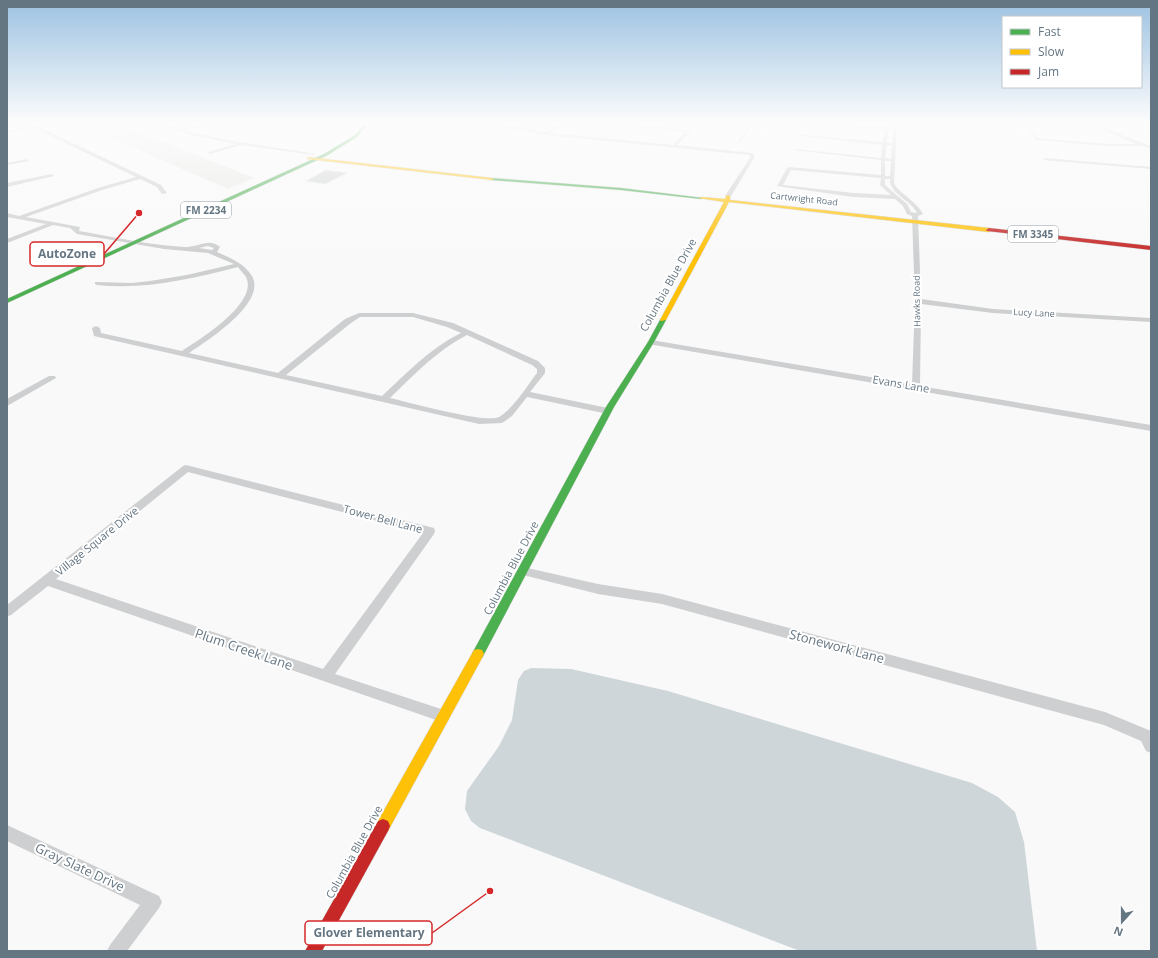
<svg xmlns="http://www.w3.org/2000/svg" width="1158" height="958" font-family="'Open Sans',sans-serif">
<style>
.green{fill:#e8ebe6}
.water{fill:#ced6d9}
.lines{fill:none;stroke-linecap:round;stroke-linejoin:round}
.stream{stroke:#ced6d9;stroke-width:1.5}
.building{fill:#d0d2d3;stroke:#e8e8e8}
.fast-casing{stroke:#d5d6d7;stroke-width:1}
.slow-casing{stroke:#d5d6d7;stroke-width:1}
.jam-casing{stroke:#d5d6d7;stroke-width:1}
.street{fill:#cecfd0;fill-rule:evenodd}
.fast{fill:#4caf50;fill-rule:evenodd}
.slow{fill:#ffc107;fill-rule:evenodd}
.jam{fill:#c62828;fill-rule:evenodd}
.labels{text-anchor:middle;stroke-width:4;stroke-linejoin:round;paint-order:stroke}
.far-street-label{font-size:9px;fill:#657683;stroke:#fff}
.shield{fill:#fff;stroke:#939fa8;stroke-width:1}
.shield-label{font-size:10px;font-weight:bold;fill:#657683}
.street-label{font-size:11px;fill:#657683;stroke:#fff}
.near-street-label{font-size:13px;fill:#657683;stroke:#fff}
.leader{fill:none;stroke:#d62828;stroke-width:1.5}
.callout-dot{fill:#d62828;stroke:#fff;stroke-width:1.5}
.callout{fill:#fff;stroke:#d62828;stroke-width:1.5}
.callout-label{font-size:12px;text-anchor:middle;font-weight:bold;fill:#657683}
</style>
<rect width="100%" height="100%" fill="#f9f9f9"/>
<path class="green" d="M 75,122 L 113,122 L 254,178 L 228,189 Z"/>
<path class="water" d="M 531,668 L 571,669 L 668,691 L 972,783 L 998,797 L 1015,812 L 1024,842 L 1037,951 L 800,951 L 480,828 L 471,821 L 465,809 L 467,791 L 499,746 L 512,720 L 518,680 L 524,671 Z"/>
<g class="lines">
<path class="stream" d="M 740,141 L 752,122"/>
</g>
<path class="building" d="M 326,170 L 347,173 L 325,184 L 306,181 Z"/>
<g class="lines">
<defs>
<g id="fast">
<path d="M 366,122 L 370,122 L 357,137 L 326,156 L 7,303 L 7,299 L 324,154 L 355,135 Z"/>
<path d="M 492,178 L 621,188 L 703,198 L 701,199 L 621,190 L 490,180 Z"/>
<path d="M 663,318 L 666,320 L 654,342 L 614,407 L 482,658 L 478,659 L 474,658 L 472,654 L 474,650 L 606,407 L 648,342 L 660,320 Z"/>
</g>
<g id="slow">
<path d="M 308,157 L 492,178 L 494,179 L 492,180 L 307,159 Z"/>
<path d="M 728,195 L 730,196 L 730,200 L 989,228 L 992,230 L 989,232 L 729,202 L 666,320 L 661,321 L 660,320 L 724,202 L 699,198 L 701,197 L 725,199 L 726,196 Z"/>
<path d="M 478,649 L 482,650 L 484,654 L 482,658 L 388,831 L 383,833 L 378,831 L 376,826 L 378,821 L 474,650 Z"/>
</g>
<g id="jam">
<path d="M 989,228 L 1151,246 L 1151,250 L 987,231 L 986,230 Z"/>
<path d="M 383,819 L 388,821 L 390,826 L 388,831 L 322,951 L 305,951 L 378,821 Z"/>
</g>
</defs>
<use href="#fast" class="fast-casing"/>
<use href="#slow" class="slow-casing"/>
<use href="#jam" class="jam-casing"/>
<g class="street">
<path d="M 22,122 L 26,122 L 35,126 L 64,122 L 39,127 L 161,185 L 167,193 L 162,194 L 157,187 L 140,179 L 102,190 L 26,217 L 80,227 L 79,231 C 114,237 149,245 185,247 C 197,248 209,237 220,247 L 217,252 C 230,258 244,263 252,276 C 267,303 207,341 189,353 L 278,373 L 345,319 L 359,313 L 413,313 L 453,323 L 538,361 L 545,368 L 545,373 L 530,392 L 608,408 L 612,411 L 608,414 L 527,397 L 512,416 L 502,423 L 479,424 L 94,336 L 92,328 L 96,326 L 100,328 L 101,333 L 182,351 C 199,340 259,303 246,277 C 244,274 240,270 238,267 C 191,279 145,290 97,285 L 95,284 L 95,282 L 132,283 L 150,281 L 187,275 L 234,264 L 208,253 L 164,249 L 77,234 L 70,228 L 53,225 L 7,243 L 7,239 L 46,224 L 7,217 L 7,213 L 19,216 L 98,188 L 136,177 L 34,128 L 7,133 L 7,131 L 30,127 ZM 208,246 L 214,248 L 212,250 L 199,248 ZM 360,317 L 413,317 L 447,327 L 461,333 C 430,348 407,373 382,396 L 286,375 L 351,323 ZM 467,335 L 532,365 L 537,369 L 537,373 C 527,386 513,409 499,417 C 486,424 408,402 390,398 C 415,374 436,351 467,335 Z"/>
<path d="M 151,122 L 156,122 L 180,129 L 214,122 L 185,131 L 233,141 L 316,154 L 314,155 L 241,145 L 210,154 L 208,152 L 236,144 L 191,135 Z"/>
<path d="M 273,122 L 277,122 L 273,126 L 271,126 Z"/>
<path d="M 490,122 L 545,132 L 565,122 L 569,122 L 550,133 L 673,145 L 685,132 L 593,122 L 604,122 L 687,130 L 694,122 L 698,122 L 690,132 L 677,145 L 752,153 L 754,154 L 754,158 L 731,196 L 728,198 L 725,196 L 750,158 L 750,155 L 545,135 L 502,127 Z"/>
<path d="M 805,122 L 884,127 L 885,122 L 889,122 L 888,128 L 893,128 L 893,122 L 897,122 L 894,184 C 903,196 916,201 923,214 L 918,216 L 921,299 L 993,309 L 1151,318 L 1151,322 L 993,313 L 921,304 L 920,386 L 1151,425 L 1151,431 L 648,344 L 647,342 L 651,340 L 912,384 L 915,301 L 912,216 L 907,214 L 903,206 L 895,199 L 853,197 L 777,186 L 787,168 L 789,167 L 881,175 L 881,160 L 793,150 L 795,149 L 881,158 L 882,145 L 800,136 L 802,135 L 883,142 L 884,130 ZM 888,130 L 893,130 L 892,144 L 887,142 ZM 887,145 L 892,145 L 891,159 L 885,158 ZM 885,161 L 891,161 L 890,176 L 885,176 ZM 791,170 L 881,178 L 880,185 L 891,195 L 853,193 L 783,185 ZM 885,179 L 890,179 C 889,194 911,200 917,213 L 911,212 L 907,204 L 885,185 Z"/>
<path d="M 1025,122 L 1029,122 L 1037,138 L 1107,144 L 1136,144 L 1100,129 L 1091,122 L 1095,122 L 1102,127 L 1151,146 L 1151,149 L 1143,146 L 1107,146 L 1036,140 Z"/>
<path d="M 1136,122 L 1151,122 L 1151,124 Z"/>
<path d="M 1045,158 L 1151,167 L 1151,169 L 1043,160 Z"/>
<path d="M 27,159 L 29,161 L 7,165 L 7,163 Z"/>
<path d="M 52,174 L 54,176 L 7,187 L 7,183 Z"/>
<path d="M 49,376 L 55,376 L 56,378 L 7,406 L 7,399 Z"/>
<path d="M 186,465 L 434,528 L 435,531 L 434,534 L 335,674 L 447,711 L 449,716 L 447,721 L 442,722 L 48,586 L 11,615 L 7,617 L 7,605 L 183,466 ZM 188,472 L 423,533 L 323,669 L 56,579 Z"/>
<path d="M 523,567 L 598,584 L 662,594 L 1105,712 L 1151,731 L 1151,753 L 1146,751 L 1141,741 L 1104,725 L 662,604 L 598,594 L 519,574 L 517,571 L 519,568 Z"/>
<path d="M 7,825 L 159,896 L 162,902 L 159,908 L 127,951 L 107,951 L 110,945 L 140,905 L 7,841 Z"/>
</g>
<use href="#fast" class="fast"/>
<use href="#slow" class="slow"/>
<use href="#jam" class="jam"/>
</g>
<linearGradient id="sky" x2="0" y2="1"><stop stop-color="#9dc2e2"/><stop offset="0.48" stop-color="#fcfcfc"/><stop offset="1" stop-color="#fcfcfc" stop-opacity="0"/></linearGradient>
<rect width="1158" height="256" fill="url(#sky)"/>
<g class="labels">
<g class="far-street-label">
<text transform="translate(804 199) rotate(6)" y="3">Cartwright Road</text>
<text transform="translate(917 301) rotate(-91)" y="3">Hawks Road</text>
<text transform="translate(1034 313) rotate(3)" y="3">Lucy Lane</text>
</g>
<g class="shield">
<rect x="181" y="202" width="50" height="16" rx="3"/>
<rect x="1008" y="226" width="50" height="16" rx="3"/>
</g>
<g class="shield-label">
<text x="206" y="214">FM 2234</text>
<text x="1033" y="238">FM 3345</text>
</g>
<g class="street-label">
<text transform="translate(668 285) rotate(-61)" y="4">Columbia Blue Drive</text>
<text transform="translate(901 384) rotate(10)" y="4">Evans Lane</text>
<text transform="translate(383 519) rotate(15)" y="4">Tower Bell Lane</text>
<text transform="translate(97 541) rotate(-39)" y="4">Village Square Drive</text>
<text transform="translate(511 568) rotate(-62)" y="4">Columbia Blue Drive</text>
<text transform="translate(354 852) rotate(-61)" y="4">Columbia Blue Drive</text>
</g>
<g class="near-street-label">
<text transform="translate(837 646) rotate(15)" y="5">Stonework Lane</text>
<text transform="translate(244 649) rotate(19)" y="5">Plum Creek Lane</text>
<text transform="translate(80 867) rotate(25)" y="5">Gray Slate Drive</text>
</g>
</g>
<path class="leader" d="M139 213L104 254M490 891L432 933"/>
<g class="callout-dot">
<circle cx="139" cy="213" r="4"/>
<circle cx="490" cy="891" r="4"/>
</g>
<g class="callout">
<rect x="30" y="242" width="74" height="24" rx="4"/>
<rect x="305" y="921" width="127" height="24" rx="4"/>
</g>
<g class="callout-label">
<text x="67" y="258">AutoZone</text>
<text x="369" y="937">Glover Elementary</text>
</g>
<rect width="1158" height="958" fill="none" stroke="#657683" stroke-width="16"/>
<rect x="1002" y="16" width="140" height="72" fill="#ffffff" stroke="#c1c8cd"/>
<rect x="1010" y="29" width="20" height="6" fill="#4caf50" stroke="#c1c8cd"/>
<text x="1038" y="36" font-size="12" fill="#657683">Fast</text>
<rect x="1010" y="49" width="20" height="6" fill="#ffc107" stroke="#c1c8cd"/>
<text x="1038" y="56" font-size="12" fill="#657683">Slow</text>
<rect x="1010" y="69" width="20" height="6" fill="#c62828" stroke="#c1c8cd"/>
<text x="1038" y="76" font-size="12" fill="#657683">Jam</text>
<g transform="translate(1122 922) rotate(201)" stroke="#ffffff" stroke-width="3" paint-order="stroke">
<path d="M0-3L7 15L0 10L-7 15Z" fill="#657683"/>
<text y="-6" font-size="11" font-weight="bold" text-anchor="middle" fill="#657683">N</text>
</g>
</svg>
